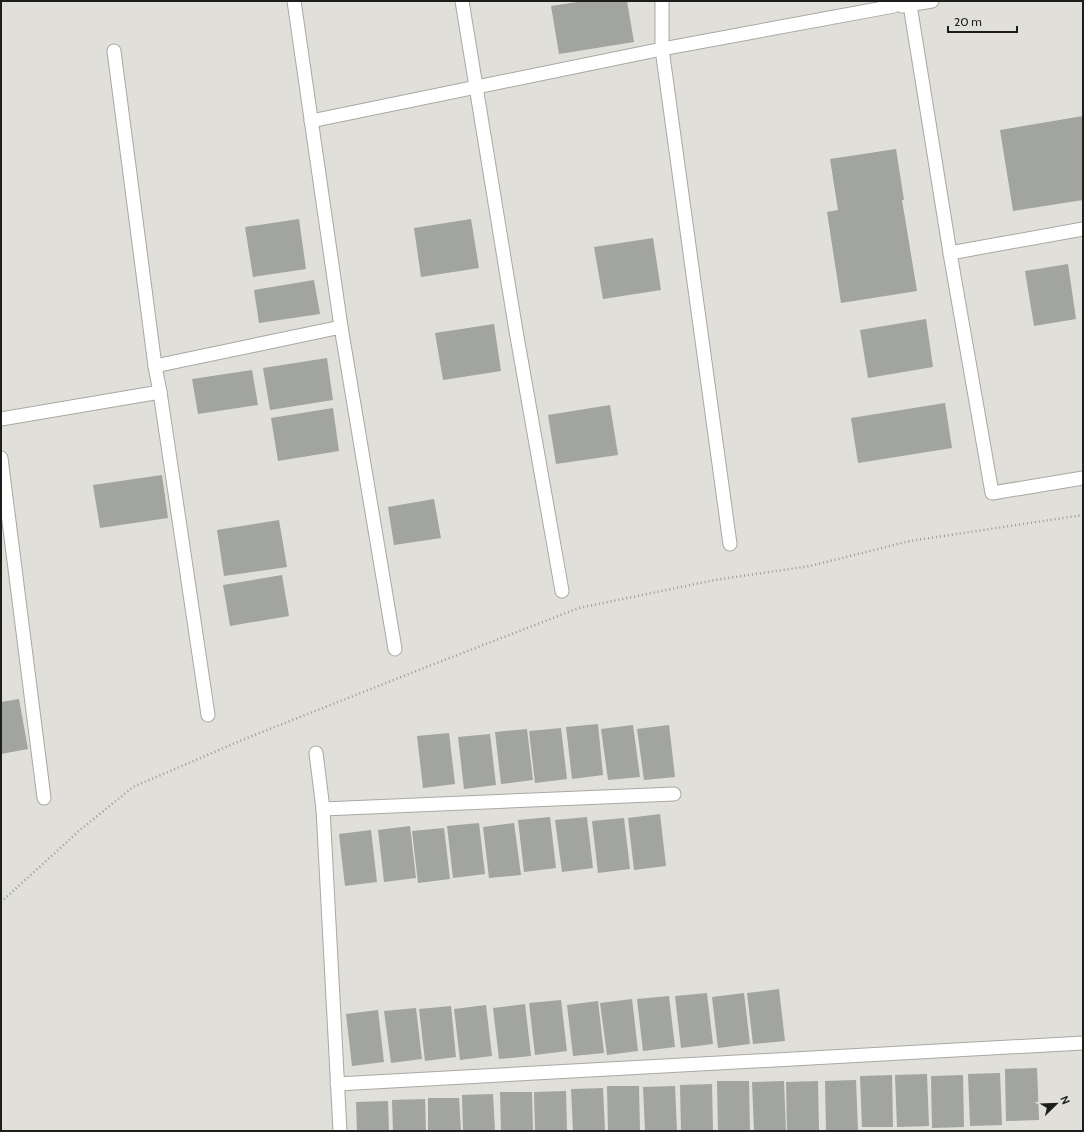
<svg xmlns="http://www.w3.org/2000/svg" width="1084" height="1132" font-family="Cabin,sans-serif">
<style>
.building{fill:#a1a49f}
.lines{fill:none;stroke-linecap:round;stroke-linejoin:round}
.lane-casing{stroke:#a9a8a2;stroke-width:15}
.path{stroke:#9a9995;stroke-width:2.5;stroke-dasharray:1 3;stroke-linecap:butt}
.lane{stroke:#fff;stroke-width:13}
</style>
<rect width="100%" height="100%" fill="#e0dfd9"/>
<g class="building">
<path d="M 584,1 L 627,1 L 634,42 L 559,54 L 551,6 Z"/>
<path d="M 1083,116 L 1083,200 L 1013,211 L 1000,130 Z"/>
<path d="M 896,149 L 904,200 L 902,200 L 917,291 L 841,303 L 827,212 L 838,210 L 830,159 Z"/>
<path d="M 299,219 L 306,269 L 253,277 L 245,227 Z"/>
<path d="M 471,219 L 479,268 L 421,277 L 414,228 Z"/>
<path d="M 653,238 L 661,290 L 603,299 L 594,247 Z"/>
<path d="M 1068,264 L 1076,319 L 1034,326 L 1025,271 Z"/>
<path d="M 314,280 L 320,314 L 259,323 L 254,290 Z"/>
<path d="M 926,319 L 933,367 L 868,378 L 860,330 Z"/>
<path d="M 494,324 L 501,371 L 443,380 L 435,333 Z"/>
<path d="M 327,358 L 333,400 L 270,410 L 263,368 Z"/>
<path d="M 252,370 L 258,405 L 198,414 L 192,379 Z"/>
<path d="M 945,403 L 952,448 L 858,463 L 851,418 Z"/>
<path d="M 610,405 L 618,455 L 556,464 L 548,415 Z"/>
<path d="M 333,408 L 339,451 L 278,461 L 271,418 Z"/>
<path d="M 162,475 L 168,518 L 100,528 L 93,485 Z"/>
<path d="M 434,499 L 441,538 L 394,545 L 388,507 Z"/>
<path d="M 279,520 L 287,567 L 224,576 L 217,530 Z"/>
<path d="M 282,575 L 289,616 L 230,626 L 223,585 Z"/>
<path d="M 19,699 L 28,749 L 1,754 L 1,702 Z"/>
<path d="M 598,724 L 603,775 L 572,779 L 566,727 Z"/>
<path d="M 633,725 L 640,777 L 608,780 L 601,729 Z"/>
<path d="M 669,725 L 675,777 L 644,780 L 637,729 Z"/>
<path d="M 561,728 L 567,779 L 535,783 L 529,731 Z"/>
<path d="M 527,729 L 533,780 L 501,784 L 495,732 Z"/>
<path d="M 449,733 L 455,784 L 423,788 L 417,736 Z"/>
<path d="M 490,734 L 496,785 L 464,789 L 458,737 Z"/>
<path d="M 660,814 L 666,866 L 634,870 L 628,818 Z"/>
<path d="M 550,817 L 556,868 L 524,872 L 518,820 Z"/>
<path d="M 587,817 L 593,868 L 562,872 L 555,820 Z"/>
<path d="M 624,818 L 630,869 L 598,873 L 592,821 Z"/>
<path d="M 479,823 L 485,874 L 453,878 L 447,826 Z"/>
<path d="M 514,823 L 521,875 L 489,878 L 483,827 Z"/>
<path d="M 410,826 L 416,878 L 384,882 L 378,830 Z"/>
<path d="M 444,828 L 450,879 L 418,883 L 412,831 Z"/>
<path d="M 371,830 L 377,882 L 345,886 L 339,834 Z"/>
<path d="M 779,989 L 785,1041 L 753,1044 L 747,993 Z"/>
<path d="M 707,993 L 713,1044 L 681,1048 L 675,996 Z"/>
<path d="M 744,993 L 750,1044 L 718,1048 L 712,997 Z"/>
<path d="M 669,996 L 675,1047 L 643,1051 L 637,999 Z"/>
<path d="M 632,999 L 638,1051 L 607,1055 L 600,1003 Z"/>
<path d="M 561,1000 L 567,1051 L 535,1055 L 529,1003 Z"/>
<path d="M 598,1001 L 604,1053 L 573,1056 L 567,1005 Z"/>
<path d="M 525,1004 L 531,1056 L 499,1059 L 493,1008 Z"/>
<path d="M 486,1005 L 492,1056 L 460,1060 L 454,1009 Z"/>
<path d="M 451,1006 L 456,1057 L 425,1061 L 419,1009 Z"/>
<path d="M 416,1008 L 422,1059 L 391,1063 L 384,1011 Z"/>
<path d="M 378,1010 L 384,1062 L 352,1066 L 346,1014 Z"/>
<path d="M 1037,1068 L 1039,1120 L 1006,1121 L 1005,1069 Z"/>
<path d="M 1000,1073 L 1002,1125 L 970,1126 L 968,1074 Z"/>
<path d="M 927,1074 L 929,1126 L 897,1127 L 895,1075 Z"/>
<path d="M 892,1075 L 893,1127 L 862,1127 L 860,1076 Z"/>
<path d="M 963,1075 L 964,1127 L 932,1128 L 931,1076 Z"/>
<path d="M 856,1080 L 858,1131 L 826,1131 L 825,1081 Z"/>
<path d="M 717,1081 L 749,1081 L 750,1131 L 718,1131 Z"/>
<path d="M 784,1081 L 786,1131 L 754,1131 L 752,1082 Z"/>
<path d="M 818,1081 L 819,1131 L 787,1131 L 786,1082 Z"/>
<path d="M 712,1084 L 713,1131 L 681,1131 L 680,1085 Z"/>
<path d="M 607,1086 L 639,1086 L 640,1131 L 608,1131 Z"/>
<path d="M 675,1086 L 677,1131 L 645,1131 L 643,1087 Z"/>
<path d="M 603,1088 L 605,1131 L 573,1131 L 571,1089 Z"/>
<path d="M 566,1091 L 567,1131 L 535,1131 L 534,1092 Z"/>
<path d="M 500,1092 L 532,1092 L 533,1131 L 501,1131 Z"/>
<path d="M 493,1094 L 495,1131 L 463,1131 L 462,1095 Z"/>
<path d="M 428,1098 L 459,1098 L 461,1131 L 428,1131 Z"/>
<path d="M 425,1099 L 426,1131 L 393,1131 L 392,1100 Z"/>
<path d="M 388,1101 L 389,1131 L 357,1131 L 356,1102 Z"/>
</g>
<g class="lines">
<defs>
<g id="lane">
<path d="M 462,1 L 516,331 L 562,591"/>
<path d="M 662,1 L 662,49 L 730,544"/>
<path d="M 910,5 L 950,253 L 992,493 L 1083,478"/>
<path d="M 902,6 L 932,1"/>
<path d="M 114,51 L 155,366 L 160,392"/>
<path d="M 311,121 L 662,49 L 894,6"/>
<path d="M 950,253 L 1083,229"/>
<path d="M 341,327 L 395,649"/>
<path d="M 155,366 L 341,327 L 294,1"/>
<path d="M 1,419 L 160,392 L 208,715"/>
<path d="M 1,458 L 44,798"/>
<path d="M 316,753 L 323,809"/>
<path d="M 337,1084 L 1083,1043"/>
<path d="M 340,1131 L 323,809 L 674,794"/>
</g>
</defs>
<use href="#lane" class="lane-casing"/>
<path class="path" d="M 1,902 L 80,830 L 133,787 L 247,738 L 434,664 L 579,608 L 715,580 L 810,566 L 910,541 L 1083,515"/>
<use href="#lane" class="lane"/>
</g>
<rect width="1084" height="1132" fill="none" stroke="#1d1d1b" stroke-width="4"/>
<g transform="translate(1056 1104) rotate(67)" stroke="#e0dfd9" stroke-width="3" paint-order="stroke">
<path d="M0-3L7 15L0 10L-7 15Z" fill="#1d1d1b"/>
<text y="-6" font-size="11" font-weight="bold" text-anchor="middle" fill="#1d1d1b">N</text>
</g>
<path d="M948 26v6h69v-6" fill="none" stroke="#1d1d1b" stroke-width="2"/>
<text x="954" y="26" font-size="12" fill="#1d1d1b" stroke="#e0dfd9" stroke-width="3" paint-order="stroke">20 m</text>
</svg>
